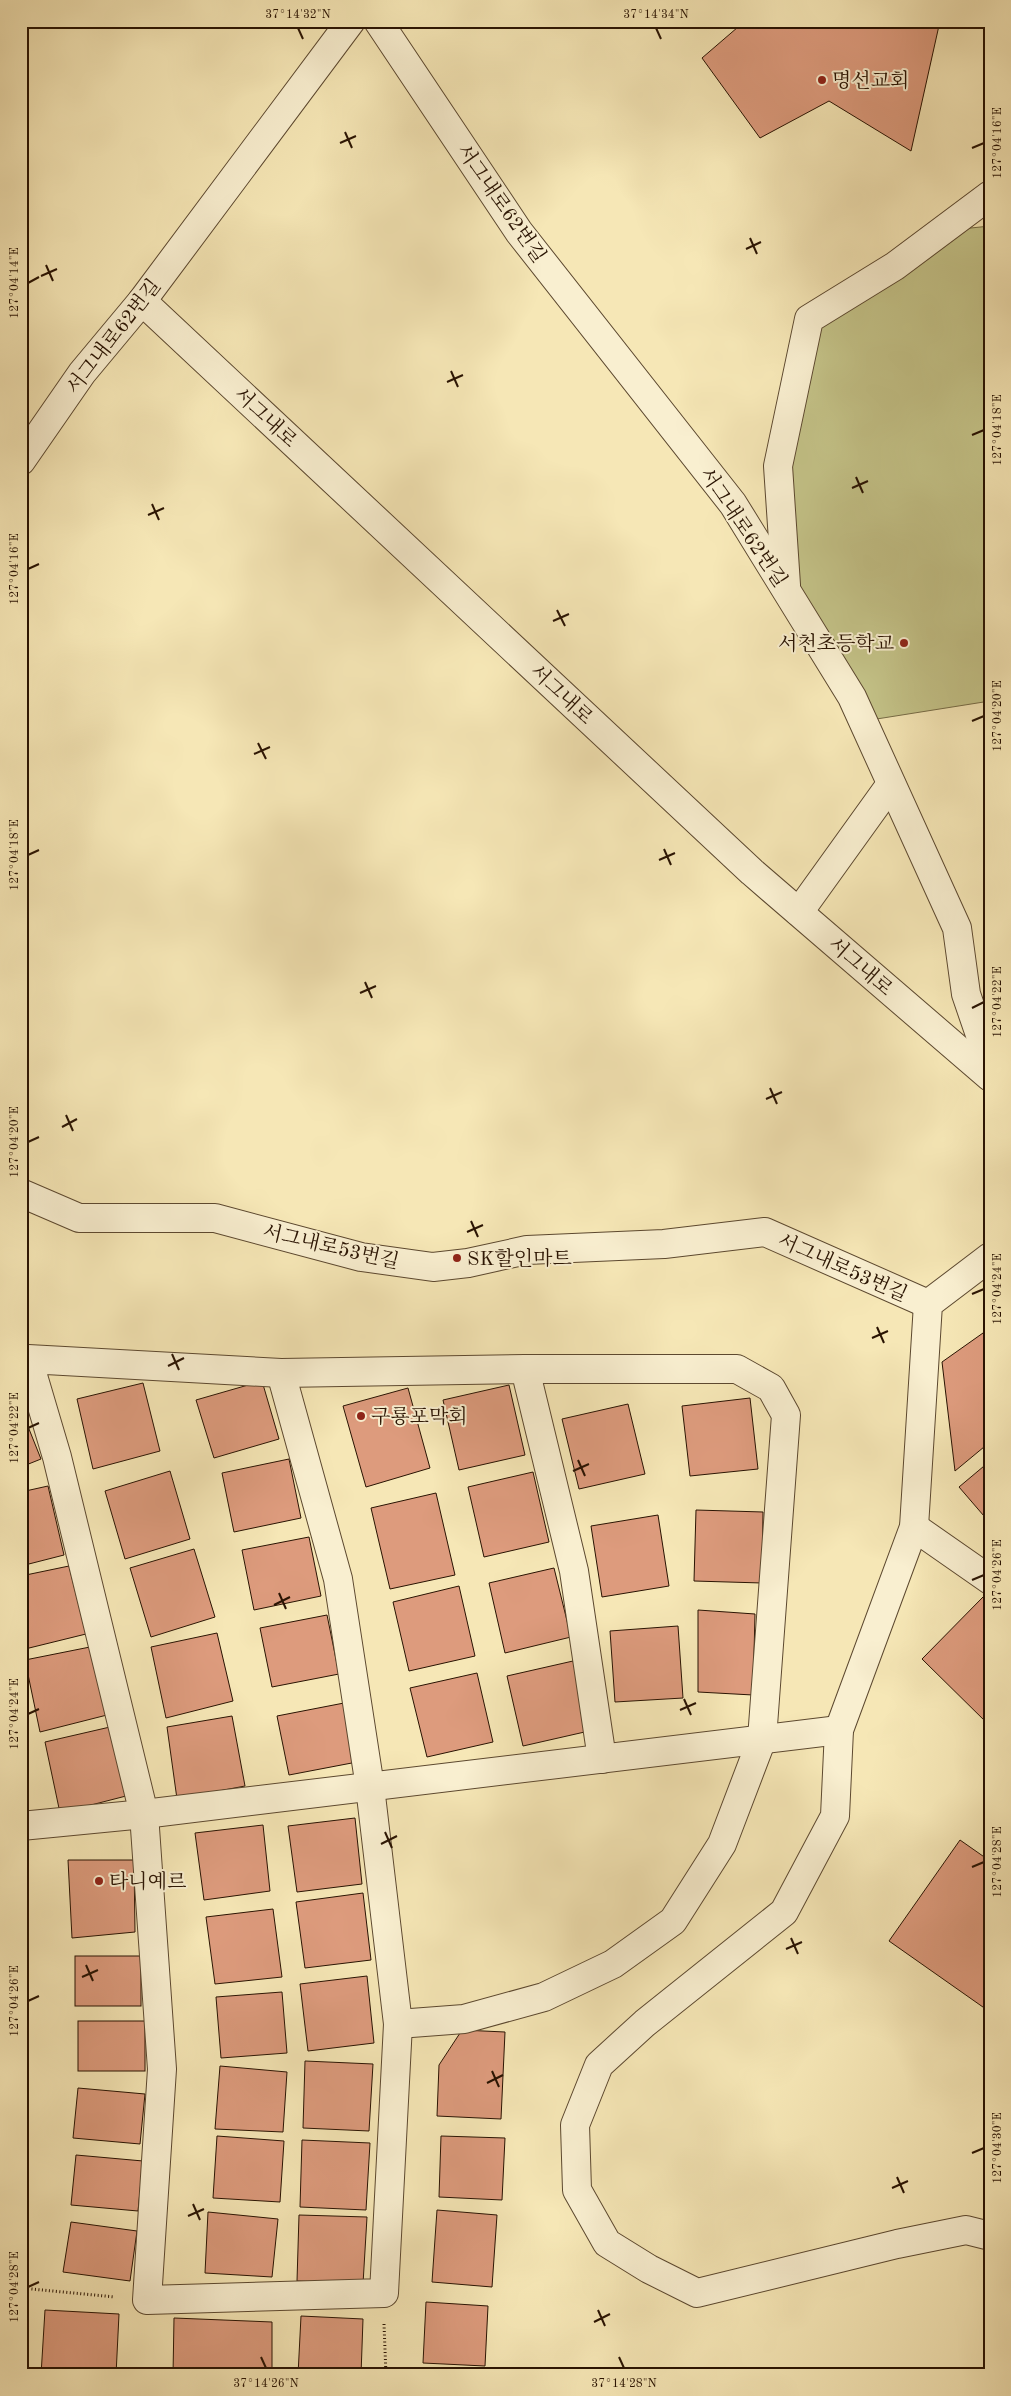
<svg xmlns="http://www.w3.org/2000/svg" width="1011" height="2396" font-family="'Old Standard TT','Noto Serif KR',serif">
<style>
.green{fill:#c4c388;stroke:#766b45}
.building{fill:#dd9b7d;stroke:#291302}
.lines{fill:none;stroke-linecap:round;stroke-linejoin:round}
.minor-casing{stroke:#5c482f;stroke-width:30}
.path{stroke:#291302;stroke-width:3;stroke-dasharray:1 2.5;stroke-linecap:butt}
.minor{stroke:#f9efd0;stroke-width:28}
.ticks{fill:none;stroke:#291302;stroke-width:2}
.poi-dot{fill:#8f2418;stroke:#f9efd0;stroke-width:2}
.labels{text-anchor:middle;stroke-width:4;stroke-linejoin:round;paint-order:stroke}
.poi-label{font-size:20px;fill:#291302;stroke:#f9efd0;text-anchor:start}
.street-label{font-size:20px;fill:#291302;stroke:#f9efd0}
.neatline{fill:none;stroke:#291302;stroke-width:2}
.ticks-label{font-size:12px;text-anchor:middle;fill:#291302}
</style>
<rect width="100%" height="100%" fill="#f6e7b6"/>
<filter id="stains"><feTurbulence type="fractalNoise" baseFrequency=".004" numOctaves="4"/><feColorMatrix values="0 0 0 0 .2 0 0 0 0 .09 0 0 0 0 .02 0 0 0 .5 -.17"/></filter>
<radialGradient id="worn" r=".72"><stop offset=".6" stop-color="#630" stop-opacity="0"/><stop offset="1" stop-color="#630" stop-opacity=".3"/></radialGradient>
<path class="green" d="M 990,226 L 990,701 L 864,721 L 786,589 L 778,466 L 809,319 L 942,231 Z"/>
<g class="building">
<path d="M 745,21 L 940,21 L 911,151 L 829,101 L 760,138 L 702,58 Z"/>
<path d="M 983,1333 L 990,1346 L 990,1442 L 955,1471 L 942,1362 Z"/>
<path d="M 262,1381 L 279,1439 L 214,1458 L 196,1400 Z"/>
<path d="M 143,1383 L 160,1451 L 93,1469 L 77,1399 Z"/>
<path d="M 509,1385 L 525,1455 L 459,1470 L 443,1400 Z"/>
<path d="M 408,1388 L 430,1468 L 366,1487 L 343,1406 Z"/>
<path d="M 750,1398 L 758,1469 L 690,1476 L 682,1406 Z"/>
<path d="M 628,1404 L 645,1474 L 579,1489 L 562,1419 Z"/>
<path d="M 21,1409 L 41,1459 L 21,1467 Z"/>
<path d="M 289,1459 L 301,1518 L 234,1532 L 222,1473 Z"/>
<path d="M 990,1461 L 990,1523 L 959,1487 Z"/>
<path d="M 170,1471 L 190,1539 L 125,1559 L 105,1491 Z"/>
<path d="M 533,1472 L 549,1542 L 484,1557 L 468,1487 Z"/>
<path d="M 48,1486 L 64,1555 L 21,1566 L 21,1492 Z"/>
<path d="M 436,1493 L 455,1575 L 390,1589 L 371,1508 Z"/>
<path d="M 696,1510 L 763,1512 L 762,1583 L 694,1581 Z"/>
<path d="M 658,1515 L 669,1586 L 602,1597 L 591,1526 Z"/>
<path d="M 309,1537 L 321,1596 L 254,1610 L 242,1550 Z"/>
<path d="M 194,1549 L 215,1617 L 151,1637 L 130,1568 Z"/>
<path d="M 69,1566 L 86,1634 L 21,1650 L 21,1576 Z"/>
<path d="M 554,1568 L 571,1637 L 505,1653 L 489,1583 Z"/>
<path d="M 459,1586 L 475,1656 L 409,1671 L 393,1602 Z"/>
<path d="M 983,1597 L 990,1603 L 989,1725 L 922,1659 Z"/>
<path d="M 698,1610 L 755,1614 L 753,1695 L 698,1692 Z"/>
<path d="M 327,1615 L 339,1674 L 272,1687 L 260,1628 Z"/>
<path d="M 678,1626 L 683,1698 L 615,1702 L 610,1631 Z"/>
<path d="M 217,1633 L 233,1701 L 166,1718 L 151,1647 Z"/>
<path d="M 90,1647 L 107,1715 L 40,1732 L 25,1660 Z"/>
<path d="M 573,1661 L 589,1731 L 523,1746 L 507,1676 Z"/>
<path d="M 477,1673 L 493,1742 L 427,1757 L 410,1688 Z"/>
<path d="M 344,1703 L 357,1762 L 289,1775 L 277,1716 Z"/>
<path d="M 232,1716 L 245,1786 L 177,1799 L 167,1727 Z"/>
<path d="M 110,1727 L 126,1796 L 60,1813 L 45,1742 Z"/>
<path d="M 355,1818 L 362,1884 L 297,1892 L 288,1826 Z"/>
<path d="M 263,1825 L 270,1891 L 204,1900 L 195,1833 Z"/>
<path d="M 960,1840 L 990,1861 L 990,2012 L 889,1941 Z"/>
<path d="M 68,1860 L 134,1860 L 135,1932 L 72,1938 Z"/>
<path d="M 363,1893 L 371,1960 L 305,1968 L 296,1902 Z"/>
<path d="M 273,1909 L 282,1977 L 215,1984 L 206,1917 Z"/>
<rect x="75" y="1956" width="66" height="50"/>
<path d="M 367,1976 L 374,2043 L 308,2051 L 300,1984 Z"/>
<path d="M 282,1992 L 287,2053 L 221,2058 L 216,1997 Z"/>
<rect x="78" y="2021" width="67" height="50"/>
<path d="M 462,2030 L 505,2032 L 501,2119 L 437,2116 L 439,2065 Z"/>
<path d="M 305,2061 L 373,2064 L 369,2131 L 303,2128 Z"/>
<path d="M 220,2066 L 287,2072 L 283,2132 L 215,2129 Z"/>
<path d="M 78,2088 L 145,2094 L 140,2144 L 73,2138 Z"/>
<path d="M 217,2136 L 284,2141 L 280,2202 L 213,2198 Z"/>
<path d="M 441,2136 L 505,2138 L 502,2200 L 439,2197 Z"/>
<path d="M 302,2140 L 370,2143 L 366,2210 L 300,2207 Z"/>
<path d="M 76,2155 L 143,2161 L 138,2211 L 71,2205 Z"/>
<path d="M 437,2210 L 497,2215 L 492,2287 L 432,2282 Z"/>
<path d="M 208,2212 L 278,2219 L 272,2277 L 205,2273 Z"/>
<path d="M 299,2215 L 367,2217 L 363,2284 L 297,2281 Z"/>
<path d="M 71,2222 L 137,2231 L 130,2281 L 63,2272 Z"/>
<path d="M 426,2302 L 488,2306 L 485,2366 L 423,2363 Z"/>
<path d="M 45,2310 L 119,2314 L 116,2375 L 41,2375 Z"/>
<path d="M 301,2316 L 363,2319 L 361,2375 L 298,2375 Z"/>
<path d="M 174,2318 L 272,2322 L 272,2375 L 173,2375 Z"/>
</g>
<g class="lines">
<defs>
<g id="minor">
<path d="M 378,21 L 519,232 L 733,504 L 852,697 L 957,928 L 966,994 L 990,1064"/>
<path d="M 142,301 L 752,872 L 990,1077"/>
<path d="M 21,461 L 82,373 L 142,301 L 351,21"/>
<path d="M 786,585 L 778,466 L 809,319 L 895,266 L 990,195"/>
<path d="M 799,912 L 891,784"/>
<path d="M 21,1193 L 79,1218 L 215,1218 L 361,1257 L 433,1267 L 468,1263 L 527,1250 L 664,1244 L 765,1232 L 928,1304"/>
<path d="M 990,1257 L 928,1304 L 914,1527 L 839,1730 L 835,1816 L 784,1912 L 645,2023 L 599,2065 L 575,2125 L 577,2190 L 607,2243 L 649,2269 L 697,2293 L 897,2244 L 966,2230 L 990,2236"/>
<path d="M 525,1369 L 737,1369 L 771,1388 L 786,1415 L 762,1739 L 722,1844 L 673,1921 L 613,1964 L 544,1997 L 464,2019 L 398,2024 L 370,1787 L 338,1579 L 281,1373 L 525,1369 L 574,1571 L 602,1759"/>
<path d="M 281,1373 L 28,1359 L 57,1457 L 144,1814 L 162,2069 L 147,2300 L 384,2293 L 398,2024"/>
<path d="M 914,1527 L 990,1580"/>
<path d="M 21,1826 L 144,1814 L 839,1730"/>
</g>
</defs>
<use href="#minor" class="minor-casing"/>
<g class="path">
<path d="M 21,2288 L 115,2297"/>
<path d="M 384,2324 L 386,2375"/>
</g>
<use href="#minor" class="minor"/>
</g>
<path class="ticks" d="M 298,28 L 303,39M 656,28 L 661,39M 345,132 L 352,148M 340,143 L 356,136M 972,148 L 984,143M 750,238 L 757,254M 746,249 L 761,242M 46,265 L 53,281M 41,276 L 57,269M 28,283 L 39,277M 451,371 L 458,387M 447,382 L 463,375M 972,435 L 984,430M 856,477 L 863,493M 852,488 L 868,481M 152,504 L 159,520M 148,515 L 164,508M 28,569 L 39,564M 557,610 L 565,626M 553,621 L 569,614M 972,721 L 984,716M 258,743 L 266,759M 254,754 L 270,747M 664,849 L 671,865M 28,855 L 39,850M 659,860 L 675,853M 365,982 L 372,998M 360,993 L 376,986M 972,1008 L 984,1002M 770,1088 L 777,1104M 766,1099 L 782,1092M 66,1115 L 73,1131M 62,1127 L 77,1119M 28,1142 L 39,1137M 471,1221 L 478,1237M 467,1232 L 483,1225M 972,1294 L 984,1289M 877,1327 L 884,1343M 872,1338 L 888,1331M 172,1354 L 179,1370M 168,1366 L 184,1358M 28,1428 L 39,1423M 578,1460 L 585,1476M 573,1471 L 589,1464M 972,1580 L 984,1575M 279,1593 L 286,1609M 274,1605 L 290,1597M 684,1699 L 691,1715M 680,1710 L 696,1703M 28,1714 L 39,1709M 385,1832 L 392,1848M 381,1844 L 397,1836M 972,1867 L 984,1862M 791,1938 L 798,1954M 786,1949 L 802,1942M 86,1965 L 93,1981M 82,1977 L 98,1970M 28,2001 L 39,1996M 492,2071 L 499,2087M 487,2083 L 503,2075M 972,2153 L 984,2148M 897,2177 L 904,2193M 892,2188 L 908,2181M 193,2204 L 200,2220M 188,2216 L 204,2209M 28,2287 L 39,2282M 598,2310 L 605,2326M 594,2322 L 610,2314M 261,2357 L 266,2368M 619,2357 L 624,2368"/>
<g class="poi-dot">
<circle cx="822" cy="80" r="5"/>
<circle cx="904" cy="643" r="5"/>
<circle cx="457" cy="1258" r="5"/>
<circle cx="361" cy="1416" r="5"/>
<circle cx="99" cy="1881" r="5"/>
</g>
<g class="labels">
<g class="poi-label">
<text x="832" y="87">명선교회</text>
<text x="894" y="650" text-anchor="end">서천초등학교</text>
<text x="467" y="1265">SK할인마트</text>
<text x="371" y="1423">구룡포막회</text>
<text x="109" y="1888">타니예르</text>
</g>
<g class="street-label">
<text transform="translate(502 203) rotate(55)" y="7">서그내로62번길</text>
<text transform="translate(113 336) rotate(-52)" y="7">서그내로62번길</text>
<text transform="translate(266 417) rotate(43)" y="7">서그내로</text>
<text transform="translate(744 527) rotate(56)" y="7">서그내로62번길</text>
<text transform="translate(562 694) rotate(43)" y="7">서그내로</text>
<text transform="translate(861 966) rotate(41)" y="7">서그내로</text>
<text transform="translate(331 1246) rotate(13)" y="7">서그내로53번길</text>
<text transform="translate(843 1267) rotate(24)" y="7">서그내로53번길</text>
</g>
</g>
<rect width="1011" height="2396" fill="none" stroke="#f6e7b6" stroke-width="55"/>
<rect x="28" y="28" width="956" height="2340" class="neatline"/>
<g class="ticks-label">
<text x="298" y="18">37°14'32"N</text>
<text x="656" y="18">37°14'34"N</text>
<text transform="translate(997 143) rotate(-90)" y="4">127°04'16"E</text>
<text transform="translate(14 283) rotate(-90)" y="4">127°04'14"E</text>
<text transform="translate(997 430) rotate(-90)" y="4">127°04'18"E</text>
<text transform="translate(14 569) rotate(-90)" y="4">127°04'16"E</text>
<text transform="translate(997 716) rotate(-90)" y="4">127°04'20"E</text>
<text transform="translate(14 855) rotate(-90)" y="4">127°04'18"E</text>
<text transform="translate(997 1002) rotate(-90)" y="4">127°04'22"E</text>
<text transform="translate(14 1142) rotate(-90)" y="4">127°04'20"E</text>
<text transform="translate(997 1289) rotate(-90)" y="4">127°04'24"E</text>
<text transform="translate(14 1428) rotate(-90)" y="4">127°04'22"E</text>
<text transform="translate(997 1575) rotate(-90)" y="4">127°04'26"E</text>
<text transform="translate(14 1714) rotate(-90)" y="4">127°04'24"E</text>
<text transform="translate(997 1862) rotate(-90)" y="4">127°04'28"E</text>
<text transform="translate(14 2001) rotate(-90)" y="4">127°04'26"E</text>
<text transform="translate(997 2148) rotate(-90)" y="4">127°04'30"E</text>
<text transform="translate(14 2287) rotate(-90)" y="4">127°04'28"E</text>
<text x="266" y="2387">37°14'26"N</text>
<text x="624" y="2387">37°14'28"N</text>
</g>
<rect width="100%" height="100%" filter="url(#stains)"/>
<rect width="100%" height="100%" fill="url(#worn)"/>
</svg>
